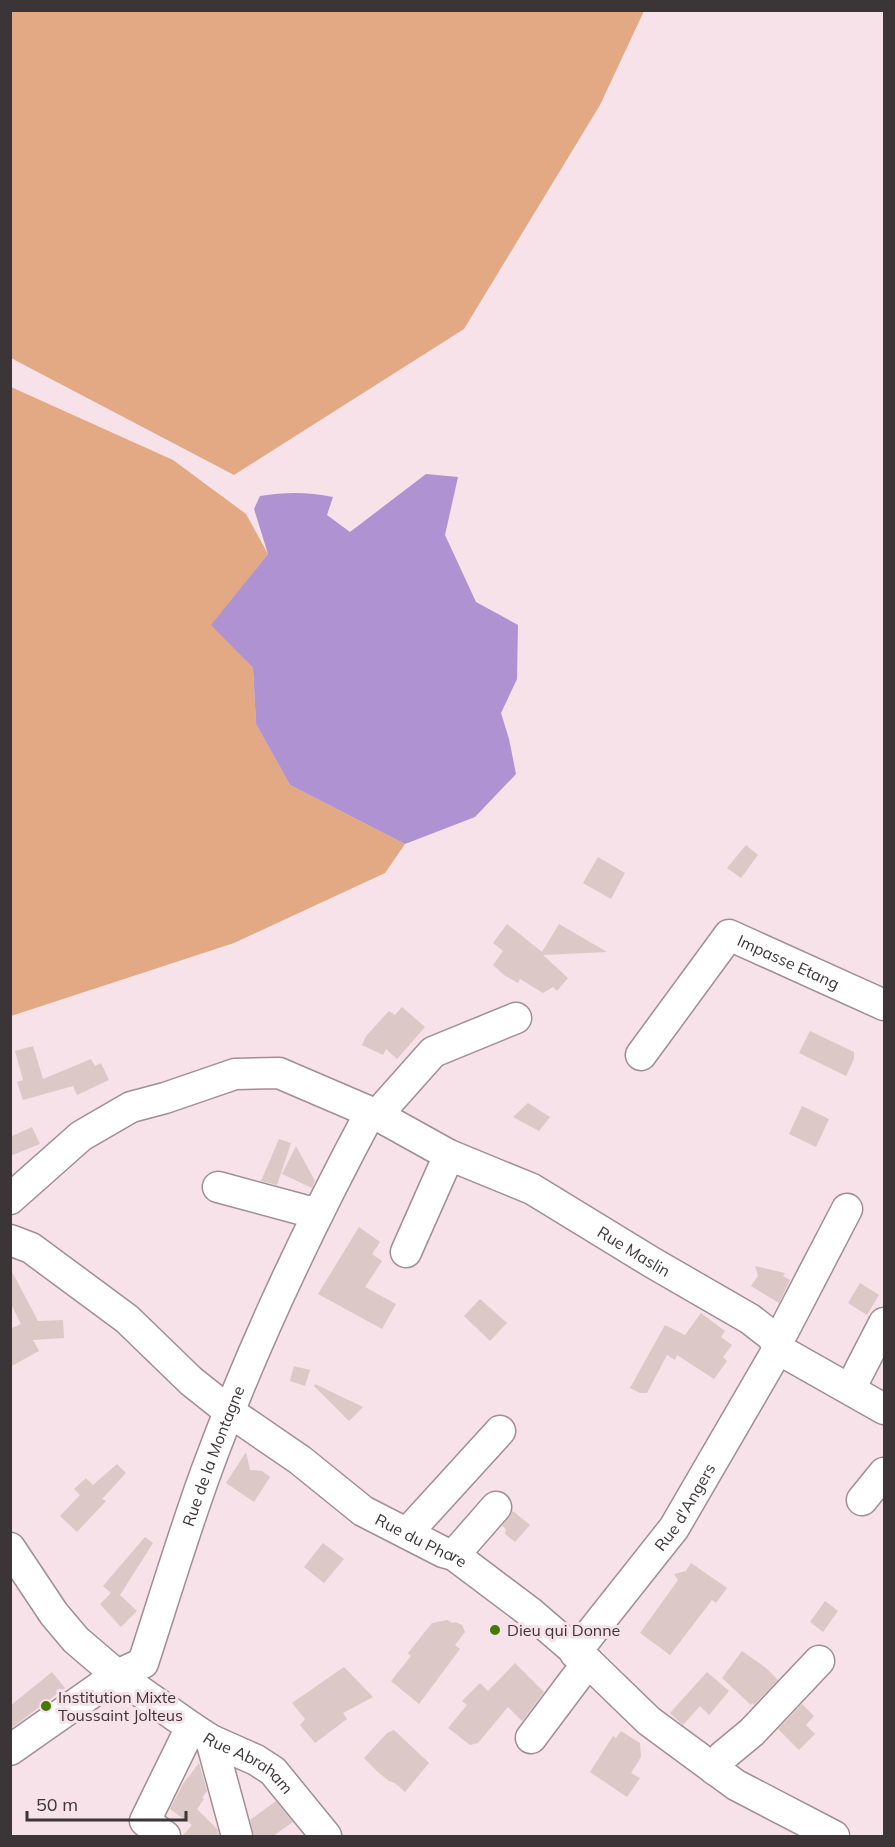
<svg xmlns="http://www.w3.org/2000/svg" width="895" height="1847" font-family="Mulish,sans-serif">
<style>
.green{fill:#e3a884}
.water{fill:#ae92d1}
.building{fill:#dcc8c6}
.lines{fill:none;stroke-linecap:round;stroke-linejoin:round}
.minor-casing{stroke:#a08e93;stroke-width:33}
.minor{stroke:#fff;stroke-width:30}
.poi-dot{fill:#447909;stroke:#f6e2e8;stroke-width:2}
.labels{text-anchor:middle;stroke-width:6;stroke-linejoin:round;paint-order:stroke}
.street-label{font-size:16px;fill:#3c3537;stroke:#f6e2e8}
.poi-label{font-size:16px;fill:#3c3537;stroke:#f6e2e8;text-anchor:start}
</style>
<rect width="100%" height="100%" fill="#f6e2e8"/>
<g class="green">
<path d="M 10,11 L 11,10 L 644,11 L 600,105 L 464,329 L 234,475 L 11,358 Z"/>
<path d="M 11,387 L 173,460 L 246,514 L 268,554 L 212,625 L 253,668 L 256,724 L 290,785 L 405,844 L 385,873 L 234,943 L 11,1016 Z"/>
</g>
<path class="water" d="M 426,474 L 458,477 L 445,535 L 476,602 L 518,625 L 517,679 L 501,713 L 509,739 L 516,774 L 475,817 L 405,844 L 290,785 L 256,724 L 253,668 L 211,625 L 268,554 L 254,509 L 260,496 C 286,492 308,492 333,497 L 327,515 L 350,532 Z"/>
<g class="building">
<path d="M 746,845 L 758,855 L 741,878 L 727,868 Z"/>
<path d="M 598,857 L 625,873 L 611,899 L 583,883 Z"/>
<path d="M 507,924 L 542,952 L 559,924 L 607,952 L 543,955 L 568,978 L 557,991 L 553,987 L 543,993 L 520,979 L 518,983 L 504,975 L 493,965 L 503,951 L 493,943 Z"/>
<path d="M 402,1007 L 425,1027 L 397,1059 L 386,1049 L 383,1055 L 362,1045 L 366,1036 L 389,1011 L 395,1015 Z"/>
<path d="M 810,1031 L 854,1052 L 854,1059 L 846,1076 L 799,1053 Z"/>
<path d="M 33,1046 L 43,1079 L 91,1059 L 95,1066 L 101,1063 L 109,1080 L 77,1095 L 73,1086 L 23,1100 L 17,1082 L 23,1080 L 15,1051 Z"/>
<path d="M 528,1103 L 550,1117 L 539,1131 L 513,1117 Z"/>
<path d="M 802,1106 L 829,1119 L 816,1147 L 789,1134 Z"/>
<path d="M 32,1127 L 40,1144 L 10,1156 L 10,1137 Z"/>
<path d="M 279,1139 L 291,1143 L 277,1185 L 261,1181 Z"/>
<path d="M 296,1146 L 315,1181 L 312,1188 L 282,1174 Z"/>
<path d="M 359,1227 L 380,1242 L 372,1254 L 382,1261 L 365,1287 L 396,1304 L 382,1329 L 318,1294 Z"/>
<path d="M 755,1266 L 785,1273 L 783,1276 L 790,1280 L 779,1303 L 751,1286 L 758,1276 Z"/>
<path d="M 10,1268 L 38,1321 L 63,1320 L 64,1338 L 33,1340 L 39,1351 L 10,1367 L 10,1329 L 21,1324 L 10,1302 Z"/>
<path d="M 860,1283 L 879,1295 L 867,1315 L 848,1303 Z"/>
<path d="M 480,1299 L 507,1323 L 490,1341 L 464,1316 Z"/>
<path d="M 701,1313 L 725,1331 L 721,1337 L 732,1345 L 723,1357 L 727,1361 L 714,1379 L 677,1355 L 675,1360 L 667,1355 L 647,1393 L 640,1393 L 630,1388 L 665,1325 L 685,1335 Z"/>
<path d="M 294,1366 L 310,1370 L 305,1386 L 290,1381 Z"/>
<path d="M 315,1384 L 363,1407 L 349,1421 L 314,1386 Z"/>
<path d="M 246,1452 L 250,1470 L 262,1471 L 270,1477 L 254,1502 L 226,1483 Z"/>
<path d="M 117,1464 L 126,1473 L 102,1499 L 106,1501 L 77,1532 L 60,1516 L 80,1495 L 74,1489 L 86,1478 L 93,1485 Z"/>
<path d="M 513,1511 L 530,1525 L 515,1542 L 505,1534 L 506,1529 L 502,1526 Z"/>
<path d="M 145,1537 L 153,1543 L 120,1595 L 137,1611 L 121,1627 L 100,1604 L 111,1593 L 103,1586 Z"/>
<path d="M 323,1543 L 344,1559 L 324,1583 L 304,1567 Z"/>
<path d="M 691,1563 L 727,1588 L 716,1603 L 712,1600 L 670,1655 L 640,1633 L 678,1580 L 674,1574 L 686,1571 Z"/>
<path d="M 825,1601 L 838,1611 L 823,1632 L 810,1622 Z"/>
<path d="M 447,1620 L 452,1623 L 455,1622 L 462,1625 L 465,1632 L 455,1645 L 460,1649 L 419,1704 L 391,1681 L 411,1656 L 408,1653 L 432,1623 Z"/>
<path d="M 742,1651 L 766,1668 L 778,1680 L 754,1705 L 752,1703 L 751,1705 L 722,1678 Z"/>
<path d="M 515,1663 L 544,1692 L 522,1721 L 508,1707 L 478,1743 L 470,1745 L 448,1728 L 467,1705 L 462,1701 L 480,1683 L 488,1691 Z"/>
<path d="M 344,1667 L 373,1697 L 343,1713 L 347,1719 L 315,1743 L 300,1725 L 305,1719 L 292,1703 Z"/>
<path d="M 52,1672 L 65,1688 L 10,1729 L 10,1706 Z"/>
<path d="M 707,1672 L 729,1691 L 709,1715 L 700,1706 L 683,1725 L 670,1713 Z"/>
<path d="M 802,1704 L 814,1716 L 806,1725 L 815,1734 L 799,1750 L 778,1729 Z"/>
<path d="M 394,1730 L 429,1763 L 405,1792 L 395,1783 L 389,1781 L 379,1773 L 364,1758 L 387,1733 Z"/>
<path d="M 621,1731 L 640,1743 L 641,1757 L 631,1773 L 640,1778 L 627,1797 L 590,1772 L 613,1736 L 616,1738 Z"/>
<path d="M 199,1763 L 207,1791 L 202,1798 L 204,1799 L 197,1809 L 218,1830 L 219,1836 L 182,1836 L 192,1825 L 170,1809 L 183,1784 Z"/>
<path d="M 276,1801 L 293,1822 L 273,1836 L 254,1836 L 250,1820 Z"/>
</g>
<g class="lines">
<defs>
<g id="minor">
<path id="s1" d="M 641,1055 L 729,935 L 884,1005"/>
<path d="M 377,1115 L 433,1052 L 516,1018"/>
<path d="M 218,1187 L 318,1214"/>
<path id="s2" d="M 10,1199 L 81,1136 L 131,1107 L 165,1098 L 235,1074 L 279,1073 L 377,1115 L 449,1155 L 532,1189 L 653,1263 L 750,1319 L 773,1337 L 778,1349 L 884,1409"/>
<path id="s3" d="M 10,1240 L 31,1248 L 127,1319 L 191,1381 L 230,1412 L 300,1460 L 363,1511 L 443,1552 L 454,1555 L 531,1613 L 588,1662 L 649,1721 L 736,1785 L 834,1836"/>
<path d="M 406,1252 L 449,1155"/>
<path d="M 773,1337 L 783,1332 L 847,1209"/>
<path d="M 850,1389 L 884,1323"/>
<path d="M 862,1500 L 884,1473"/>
<path d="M 407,1533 L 500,1431"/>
<path id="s4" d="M 10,1548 L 54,1614 L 76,1640 L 117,1675 L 191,1727 L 211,1740 L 256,1760 L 273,1771 L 326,1836"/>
<path d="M 454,1555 L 496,1507"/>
<path id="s5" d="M 575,1653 L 674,1528 L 778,1349"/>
<path d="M 531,1738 L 588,1662"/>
<path d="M 211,1740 L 237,1836"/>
<path id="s6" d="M 10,1750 L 117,1675 L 143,1663 C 164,1599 183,1535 206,1472 C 251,1349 308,1229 370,1113"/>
<path d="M 715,1770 L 723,1756 L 752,1732 L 819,1661"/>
<path d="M 165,1836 L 145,1821 L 191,1727"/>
</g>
</defs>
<use href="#minor" class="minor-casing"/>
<use href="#minor" class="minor"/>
</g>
<g class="poi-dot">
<circle cx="495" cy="1630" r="6"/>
<circle cx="46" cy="1706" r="6"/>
</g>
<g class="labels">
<g class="street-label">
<text dy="6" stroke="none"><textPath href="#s1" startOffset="214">Impasse Etang</textPath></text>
<text dy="6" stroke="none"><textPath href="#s2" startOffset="704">Rue Maslin</textPath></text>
<text dy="6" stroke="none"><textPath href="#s6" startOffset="378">Rue de la Montagne</textPath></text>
<text dy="6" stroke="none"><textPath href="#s5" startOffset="183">Rue d'Angers</textPath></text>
<text dy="6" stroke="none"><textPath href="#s3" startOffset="512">Rue du Phare</textPath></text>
<text dy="6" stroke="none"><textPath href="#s4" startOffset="326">Rue Abraham</textPath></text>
</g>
<g class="poi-label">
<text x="507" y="1636">Dieu qui Donne</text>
<text x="58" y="1703">Institution Mixte<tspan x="58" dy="18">Toussaint Jolteus</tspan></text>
</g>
</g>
<rect width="895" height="1847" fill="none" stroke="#3c3537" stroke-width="24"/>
<path d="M27 1811v9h159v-9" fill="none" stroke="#3c3537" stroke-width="3"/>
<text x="36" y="1811" font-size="18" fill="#3c3537" stroke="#f6e2e8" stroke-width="4.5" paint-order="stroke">50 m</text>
</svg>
